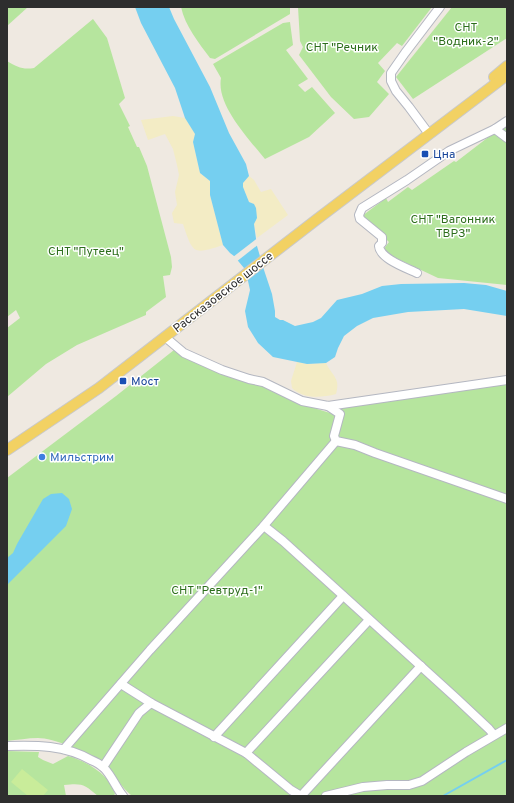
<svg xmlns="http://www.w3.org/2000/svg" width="514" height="803" font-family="Overpass,sans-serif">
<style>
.green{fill:#b6e59e}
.sand{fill:#f3ecc5}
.pitch{fill:#c9ec9a}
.water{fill:#75cff0}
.pier{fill:#efe9e1}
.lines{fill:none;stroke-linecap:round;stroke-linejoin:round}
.stream{stroke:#75cff0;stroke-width:2}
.minor-casing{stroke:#b4b7c1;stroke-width:10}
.major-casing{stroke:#c9c9c9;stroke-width:12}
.minor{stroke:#fff;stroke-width:8}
.major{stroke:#f2d163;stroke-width:10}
.transit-dot{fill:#1a4fb4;stroke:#fff;stroke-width:1.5}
.shop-dot{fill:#3f7fe0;stroke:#fff;stroke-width:1.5}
.labels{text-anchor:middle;stroke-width:3;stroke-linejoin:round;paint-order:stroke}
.park-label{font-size:12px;fill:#2c6e1b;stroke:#fff}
.transit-label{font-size:12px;fill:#164399;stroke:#fff;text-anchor:start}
.street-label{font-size:12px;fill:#2e2e2e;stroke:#fff}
.shop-label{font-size:12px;fill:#366cbe;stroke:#fff;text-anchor:start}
</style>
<rect width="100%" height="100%" fill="#efe9e1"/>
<g class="green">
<path d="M 7,7 L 28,7 L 7,26 Z"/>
<path d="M 181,7 L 290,7 L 290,14 L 215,59 L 210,58 C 199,43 185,26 181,7 Z"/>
<path d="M 298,7 L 432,7 L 402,46 L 397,43 L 378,63 L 385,71 L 377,82 L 389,94 L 369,117 L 354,119 L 331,97 L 299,55 L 303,47 L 300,41 Z"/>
<path d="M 452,7 L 507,7 L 507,38 L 413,99 L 396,77 Z"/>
<path d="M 93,19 L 107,38 L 125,98 L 119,104 L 130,126 L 128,127 L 137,147 L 139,147 L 147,166 L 171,257 L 172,267 L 170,275 L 163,276 L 166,297 L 146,312 L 146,315 L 77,345 L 46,364 L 7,397 L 7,328 L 20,318 L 16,310 L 7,317 L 7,61 C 17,67 23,70 34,68 Z"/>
<path d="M 290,22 L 293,45 L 286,50 L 308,79 L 298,85 L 305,92 L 312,87 L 335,113 L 309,137 L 265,159 C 249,139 216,105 221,78 L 213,64 L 283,23 Z"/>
<path d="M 507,125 L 507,285 L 438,278 L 383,252 L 383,250 L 389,242 L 362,216 L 386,198 L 388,202 L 408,187 L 412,190 L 454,161 L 456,162 L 495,132 Z"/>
<path d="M 174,350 L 231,372 L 263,382 L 317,409 L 340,416 L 344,403 L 507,381 L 507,796 L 132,796 C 121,787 117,778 108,768 C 97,755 54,738 38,738 C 28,738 17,740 7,741 L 7,478 L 116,396 Z"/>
<path d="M 7,751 L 39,752 L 38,757 L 43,760 L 53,764 L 68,756 C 82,760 95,767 105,777 C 109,781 112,788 115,793 L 114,796 L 98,796 C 84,784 82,783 64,785 L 66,796 L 7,796 Z"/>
</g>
<g class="sand">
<path d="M 173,116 L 185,118 L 195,134 L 193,142 L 200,173 L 210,181 L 210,195 L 223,245 C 193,255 193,254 183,224 L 174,223 L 172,213 L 177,205 L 175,192 L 179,175 L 177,165 L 173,149 L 165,134 L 148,140 L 141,120 Z"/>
<path d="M 249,176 L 254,180 L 261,192 L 271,189 L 288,215 L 257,238 L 254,224 L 257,218 L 254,204 L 249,202 L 243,187 L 243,183 Z"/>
<path d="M 297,362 L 307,364 L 326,363 C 332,376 341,378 336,394 C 321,398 303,399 292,388 L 291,381 Z"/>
</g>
<path class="pitch" d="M 22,769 L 48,790 L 43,796 L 28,796 L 11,782 Z"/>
<g class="water">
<path d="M 135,7 L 169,7 L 174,19 L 210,87 L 229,133 L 246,164 L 249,176 L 243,183 L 243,187 L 249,202 L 254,204 L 256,208 L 257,218 L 254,224 L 257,246 L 264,270 L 272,294 L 275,311 L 275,317 L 280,320 L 283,320 L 295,326 L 313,322 L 321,318 L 337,300 L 362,294 L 382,286 L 401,284 L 464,283 L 486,285 L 507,291 L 507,316 L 464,309 L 408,312 L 373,318 L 357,326 L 344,336 L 338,348 L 335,357 L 326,363 L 307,364 L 273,357 L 258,343 L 248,327 L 245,311 L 250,290 L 248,281 L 244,268 L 234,256 L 230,253 L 223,245 L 210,195 L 210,181 L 200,173 L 193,142 L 195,134 L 185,118 L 175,88 L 141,23 Z"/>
<path d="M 62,493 L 69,499 L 72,509 L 66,526 L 7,585 L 7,558 L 13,553 L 17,544 L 43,499 L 51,494 Z"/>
</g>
<path class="pier" d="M 259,237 L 259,244 L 236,262 L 233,257 Z"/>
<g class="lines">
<path class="stream" d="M 443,796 L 507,760"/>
<defs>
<g id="minor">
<path d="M 495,129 L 507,138"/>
<path d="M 429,134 L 409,107 L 396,91 L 391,81 L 391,73 L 405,53 L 440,7"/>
<path d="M 417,273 C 407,268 380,259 379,246 L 382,243 L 382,237 L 360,219 L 359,215 L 362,208 L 407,180 L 449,151 L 495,129 L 507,121"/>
<path d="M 165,337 L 184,353 L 222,370 L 249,379 L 263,382 L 302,401 L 328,406 L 507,380"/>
<path d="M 328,406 L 340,414 L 334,436 L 336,441 L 355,445 L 375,453 L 507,499"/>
<path d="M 264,526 L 283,541 L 456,698 L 489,729 L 494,735"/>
<path d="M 151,703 L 246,753 L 291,790 L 301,796"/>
<path d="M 214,737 L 343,596"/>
<path d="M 7,746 C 36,745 65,745 91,760 C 96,762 101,765 104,768 C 112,776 116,788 123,796"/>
<path d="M 64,749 L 150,650 L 261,529 L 336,441"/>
<path d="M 246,753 L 369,620"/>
<path d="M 103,767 L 139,713 L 151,703 L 121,684"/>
<path d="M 301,796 L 421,666"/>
<path d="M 326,796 L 363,787 L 387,785 L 409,785 L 422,781 L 466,752 L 507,728"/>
</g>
<g id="major">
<path d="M 494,77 L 507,66"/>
<path d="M 7,450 L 99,388 L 316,220 L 507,75"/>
</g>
</defs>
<use href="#minor" class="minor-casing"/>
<use href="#major" class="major-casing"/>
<use href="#minor" class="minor"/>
<use href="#major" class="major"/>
</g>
<g class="transit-dot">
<rect x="421" y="150" width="8" height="8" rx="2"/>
<rect x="119" y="377" width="8" height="8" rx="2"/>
</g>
<circle class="shop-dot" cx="42" cy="457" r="4"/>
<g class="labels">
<g class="park-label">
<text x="466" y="31">СНТ<tspan x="466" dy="14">"Водник-2"</tspan></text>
<text x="342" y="51">СНТ "Речник</text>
<text x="453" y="223">СНТ "Вагонник<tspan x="453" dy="14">ТВРЗ"</tspan></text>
<text x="86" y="255">СНТ "Путеец"</text>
<text x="217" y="594">СНТ "Ревтруд-1"</text>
</g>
<g class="transit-label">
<text x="433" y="158">Цна</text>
<text x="131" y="385">Мост</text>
</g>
<g class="street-label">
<text transform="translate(223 292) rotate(-38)" y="4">Рассказовское шоссе</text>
</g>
<g class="shop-label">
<text x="50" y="461">Мильстрим</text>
</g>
</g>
<rect width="514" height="803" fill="none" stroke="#2e2e2e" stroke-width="16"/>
</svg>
